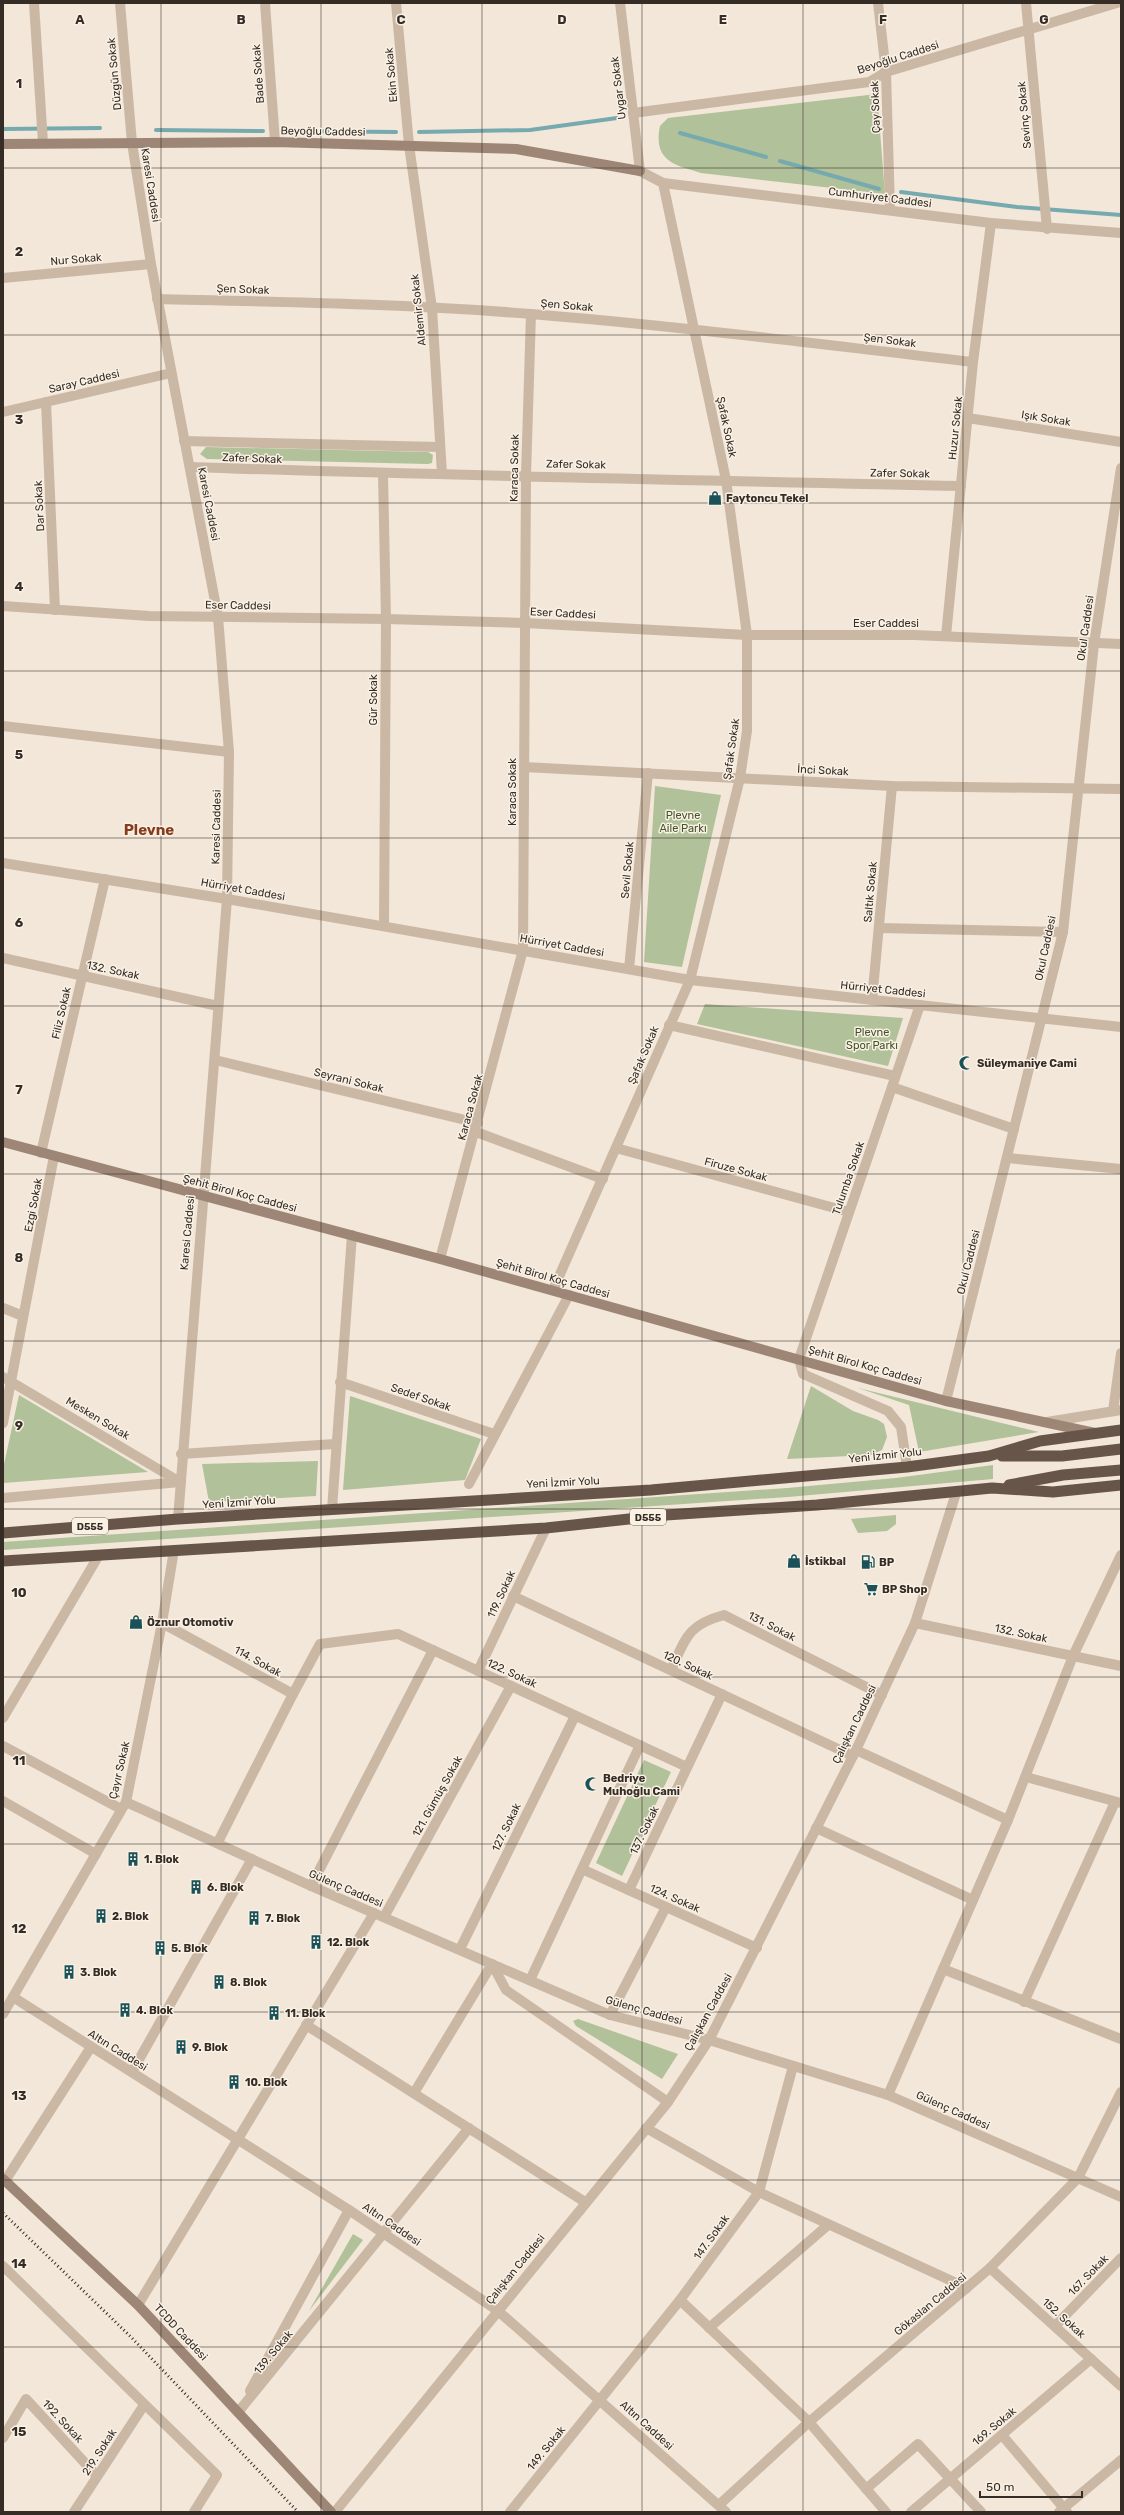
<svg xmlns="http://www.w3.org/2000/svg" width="1124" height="2515" font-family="Rubik,sans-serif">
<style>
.green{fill:#b1c199}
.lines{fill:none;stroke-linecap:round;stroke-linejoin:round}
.stream{stroke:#77aaaf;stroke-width:4}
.minor{stroke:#cab8a5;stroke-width:10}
.secondary{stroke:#9e8676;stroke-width:10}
.trunk{stroke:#68554a;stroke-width:11}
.rail{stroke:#352c26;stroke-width:3;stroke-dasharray:1 3;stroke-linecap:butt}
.grid{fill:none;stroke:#352c26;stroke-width:1;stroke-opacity:0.55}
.labels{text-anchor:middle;stroke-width:3;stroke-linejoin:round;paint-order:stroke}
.shield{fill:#faf1e5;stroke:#70675f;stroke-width:1}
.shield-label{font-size:10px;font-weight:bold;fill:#352c26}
.street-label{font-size:11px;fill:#352c26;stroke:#faf1e5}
.poi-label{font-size:11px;font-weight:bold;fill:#352c26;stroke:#faf1e5;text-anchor:start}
.park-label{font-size:11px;fill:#425429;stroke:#faf1e5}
.district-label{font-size:15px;font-weight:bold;fill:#863c1d;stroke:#faf1e5}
.grid-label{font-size:13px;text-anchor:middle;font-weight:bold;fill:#352c26;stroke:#faf1e5;stroke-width:3;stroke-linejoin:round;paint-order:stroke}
</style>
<rect width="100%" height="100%" fill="#f2e7d9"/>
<g class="green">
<path d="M 877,94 L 885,194 L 701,173 C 673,165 653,160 660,126 L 668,118 Z"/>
<path d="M 206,447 L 428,452 L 433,455 L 432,463 L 428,464 L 207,459 L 200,454 Z"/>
<path d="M 655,786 L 721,795 L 682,967 L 644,962 Z"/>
<path d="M 705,1004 L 903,1018 L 888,1066 L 697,1024 Z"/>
<path d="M 811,1386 L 853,1411 L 878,1420 L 884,1424 L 887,1437 L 882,1450 L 871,1455 L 787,1459 Z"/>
<path d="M 858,1388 L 1039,1432 L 919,1452 L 909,1405 Z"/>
<path d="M 19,1395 L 148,1472 L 3,1483 L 3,1469 Z"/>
<path d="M 350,1396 L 481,1439 L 465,1480 L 343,1490 Z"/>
<path d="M 318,1461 L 316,1496 L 209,1502 L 202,1464 Z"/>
<path d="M 993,1465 L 993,1479 L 788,1497 L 3,1550 L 3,1542 L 787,1488 L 896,1478 Z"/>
<path d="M 896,1515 L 896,1524 L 887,1531 L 858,1533 L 851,1519 Z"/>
<path d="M 644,1760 L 671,1772 L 622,1876 L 596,1863 Z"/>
<path d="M 578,2019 L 678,2054 L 662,2079 L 576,2026 L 573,2021 Z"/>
<path d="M 353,2234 L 363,2240 L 309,2311 Z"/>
</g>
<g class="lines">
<g class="stream">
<path d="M 3,129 L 100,128"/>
<path d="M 156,130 L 263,131"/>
<path d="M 286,131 L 396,132"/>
<path d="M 419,132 L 530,130 L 617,118"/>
<path d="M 680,133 L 766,157"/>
<path d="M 780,161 L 879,189"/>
<path d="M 901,192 L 1017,207 L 1121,215"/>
</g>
<g class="minor">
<path d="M 34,3 L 43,143"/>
<path d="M 120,3 L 132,143 L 151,264 L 218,617 L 229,752 L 227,899 L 178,1519"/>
<path d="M 265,3 L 275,142"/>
<path d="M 396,3 L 409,145 L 432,308 L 442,474"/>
<path d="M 620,3 L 640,171 L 663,183 L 991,223 L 1121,233"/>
<path d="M 878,3 L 886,72 L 890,210"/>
<path d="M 1026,3 L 1047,229"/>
<path d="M 633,113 L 869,82 L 886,72 L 1117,3"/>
<path d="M 3,278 L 151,264"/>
<path d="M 157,299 C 282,302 407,304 531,314 C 679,326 826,345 973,362"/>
<path d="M 46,402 L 55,610"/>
<path d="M 3,412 L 171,373"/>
<path d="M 968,418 L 1121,442"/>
<path d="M 184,441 L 440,447"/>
<path d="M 190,467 C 447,476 704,480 961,486"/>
<path d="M 383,474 L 386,619 L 384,926"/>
<path d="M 3,606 L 149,616 L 386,619 L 525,623 L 747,635 L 914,635 L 1121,644"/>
<path d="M 946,636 L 973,362 L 991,223"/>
<path d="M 3,726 L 229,752"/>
<path d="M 524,767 L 892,786 L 1121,789"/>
<path d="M 3,863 L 227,899 L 690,980 L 1121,1027"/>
<path d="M 879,928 L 1063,932"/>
<path d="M 3,958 L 218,1006"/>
<path d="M 629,969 L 648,773"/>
<path d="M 872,1000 L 892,786"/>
<path d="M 669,1025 L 895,1076"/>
<path d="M 215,1060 L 478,1123"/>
<path d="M 892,1087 L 1014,1129"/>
<path d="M 476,1132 L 603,1179"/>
<path d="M 616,1148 L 849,1212"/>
<path d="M 41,1153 L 105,879"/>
<path d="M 1007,1158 L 1121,1169"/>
<path d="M 440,1259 L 523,950 L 526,475 L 531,314"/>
<path d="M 553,1290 L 690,980 L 740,778 L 747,731 L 747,635 L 726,480 L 663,183"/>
<path d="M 3,1308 L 23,1316"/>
<path d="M 3,1377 L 180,1482"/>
<path d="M 340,1382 L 494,1434"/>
<path d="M 946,1401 L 1063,932 L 1094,644 L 1121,468"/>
<path d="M 1113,1411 L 1121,1353"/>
<path d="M 1047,1422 L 1121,1410"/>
<path d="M 3,1423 L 54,1156"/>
<path d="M 181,1454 L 335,1444"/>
<path d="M 907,1467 L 901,1427 L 888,1411 L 803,1374 L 799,1359 L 920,1005"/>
<path d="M 469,1484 L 569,1295"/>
<path d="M 3,1498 L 180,1482"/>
<path d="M 332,1509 L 352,1235"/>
<path d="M 513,1596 L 853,1756"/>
<path d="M 162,1623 L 293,1694 L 320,1644 L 398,1634 L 687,1767"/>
<path d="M 915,1623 L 1121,1666"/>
<path d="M 671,1670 C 686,1638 687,1625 724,1615 L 882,1695"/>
<path d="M 478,1671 L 546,1528"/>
<path d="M 3,1718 L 99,1555"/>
<path d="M 3,1746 L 121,1809"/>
<path d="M 856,1750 L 1008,1820"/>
<path d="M 1026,1777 L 1121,1803"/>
<path d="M 3,1801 L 96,1854"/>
<path d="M 126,1802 L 311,1886 L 610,2015 L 709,2040 L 888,2095 L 1121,2197"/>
<path d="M 816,1828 L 973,1900"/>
<path d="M 218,1842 L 293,1694"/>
<path d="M 584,1870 L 757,1948"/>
<path d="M 311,1886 L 433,1650"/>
<path d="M 629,1890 L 722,1694"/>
<path d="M 384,1917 L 511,1686"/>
<path d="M 460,1949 L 575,1716"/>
<path d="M 492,1964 L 506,1990 L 668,2102"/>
<path d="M 943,1969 L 1121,2039"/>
<path d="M 530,1980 L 640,1745"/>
<path d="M 13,1997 L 349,2210 L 497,2310 L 726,2512"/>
<path d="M 1024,2002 L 1115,1802"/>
<path d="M 3,2014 L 126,1802 L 162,1623 L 174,1550"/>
<path d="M 610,2015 L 666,1907"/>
<path d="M 306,2025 L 585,2202"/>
<path d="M 132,2072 L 252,1859"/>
<path d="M 414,2093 L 492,1964"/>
<path d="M 888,2095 L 1008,1820 L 1073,1656 L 1121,1555"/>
<path d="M 646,2128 L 759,2192 L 967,2288"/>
<path d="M 5,2181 L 91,2047"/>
<path d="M 3,2266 L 217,2475 L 194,2512"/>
<path d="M 990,2268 L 1121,2386"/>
<path d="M 680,2300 L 809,2422 L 886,2512"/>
<path d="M 138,2305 L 374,1913"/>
<path d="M 1055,2326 L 1121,2258"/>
<path d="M 709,2328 L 828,2225"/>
<path d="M 250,2391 L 349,2210"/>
<path d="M 239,2411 L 469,2128"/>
<path d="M 1002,2435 L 1067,2512"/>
<path d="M 3,2438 L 26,2399 L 97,2476"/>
<path d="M 866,2489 L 918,2444 L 981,2512"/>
<path d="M 719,2505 L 809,2422 L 990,2268 L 1078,2178 L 1121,2092"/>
<path d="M 74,2512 L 144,2405"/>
<path d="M 335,2512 L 668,2102 L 709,2040 L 856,1750 L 915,1623 L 956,1493"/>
<path d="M 510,2512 L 680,2300 L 759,2192 L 793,2066"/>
<path d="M 911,2512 L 1091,2359"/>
<path d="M 1059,2512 L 1121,2460"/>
</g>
<g class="secondary">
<path d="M 3,144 L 275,142 L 516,149 L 640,171"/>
<path d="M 3,1142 L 440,1259 L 946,1401 L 1095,1433"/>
<path d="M 3,2179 L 138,2305 L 331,2512"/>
</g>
<g class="trunk">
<path d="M 1002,1456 L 1062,1456 L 1121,1449"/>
<path d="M 1009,1485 L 1063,1475 L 1121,1470"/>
<path d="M 3,1533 L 178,1519 L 651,1490 L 907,1467 L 989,1456 L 1040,1441 L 1121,1430"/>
<path d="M 3,1561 L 546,1528 L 666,1515 L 817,1505 L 992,1488 L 1053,1492 L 1121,1485"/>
</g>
<path class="rail" d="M 3,2213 L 131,2337 L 298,2512"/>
</g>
<path class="grid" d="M 161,3 L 161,2512M 321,3 L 321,2512M 482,3 L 482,2512M 642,3 L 642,2512M 803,3 L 803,2512M 963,3 L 963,2512M 3,168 L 1121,168M 3,335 L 1121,335M 3,503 L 1121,503M 3,671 L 1121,671M 3,838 L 1121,838M 3,1006 L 1121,1006M 3,1174 L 1121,1174M 3,1341 L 1121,1341M 3,1509 L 1121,1509M 3,1677 L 1121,1677M 3,1844 L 1121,1844M 3,2012 L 1121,2012M 3,2180 L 1121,2180M 3,2347 L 1121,2347"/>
<defs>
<symbol id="shop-bare" viewBox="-9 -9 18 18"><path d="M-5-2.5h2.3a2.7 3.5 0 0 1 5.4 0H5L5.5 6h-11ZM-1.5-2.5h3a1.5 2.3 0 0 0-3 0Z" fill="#1b5158" stroke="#faf1e5" stroke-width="2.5" paint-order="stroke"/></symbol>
<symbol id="mosque-bare" viewBox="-9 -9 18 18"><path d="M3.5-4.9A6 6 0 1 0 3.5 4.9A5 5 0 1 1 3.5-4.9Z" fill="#1b5158" stroke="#faf1e5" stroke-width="2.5" paint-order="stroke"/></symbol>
<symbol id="fuel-bare" viewBox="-9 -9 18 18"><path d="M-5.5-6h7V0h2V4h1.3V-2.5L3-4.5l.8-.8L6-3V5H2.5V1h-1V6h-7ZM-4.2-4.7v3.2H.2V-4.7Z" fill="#1b5158" stroke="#faf1e5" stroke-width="2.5" paint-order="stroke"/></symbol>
<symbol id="supermarket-bare" viewBox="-9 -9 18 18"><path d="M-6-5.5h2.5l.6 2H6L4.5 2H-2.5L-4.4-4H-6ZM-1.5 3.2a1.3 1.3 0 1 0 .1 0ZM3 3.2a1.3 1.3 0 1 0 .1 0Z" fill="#1b5158" stroke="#faf1e5" stroke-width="2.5" paint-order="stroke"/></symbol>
<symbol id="building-bare" viewBox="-9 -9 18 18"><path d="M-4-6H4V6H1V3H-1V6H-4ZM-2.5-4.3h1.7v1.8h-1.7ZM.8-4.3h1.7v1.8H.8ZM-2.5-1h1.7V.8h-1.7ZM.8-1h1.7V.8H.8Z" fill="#1b5158" stroke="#faf1e5" stroke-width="2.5" paint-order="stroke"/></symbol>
</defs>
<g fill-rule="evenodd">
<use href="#shop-bare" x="705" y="488" width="20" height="20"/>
<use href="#mosque-bare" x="956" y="1053" width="20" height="20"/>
<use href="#shop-bare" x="784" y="1551" width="20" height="20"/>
<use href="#fuel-bare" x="858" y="1552" width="20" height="20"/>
<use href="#supermarket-bare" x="861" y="1579" width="20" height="20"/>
<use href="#shop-bare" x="126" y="1612" width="20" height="20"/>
<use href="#mosque-bare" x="582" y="1774" width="20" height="20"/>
<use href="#building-bare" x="123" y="1849" width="20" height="20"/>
<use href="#building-bare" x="186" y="1877" width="20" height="20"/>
<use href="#building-bare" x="91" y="1906" width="20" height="20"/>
<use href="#building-bare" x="244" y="1908" width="20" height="20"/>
<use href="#building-bare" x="306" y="1932" width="20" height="20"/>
<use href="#building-bare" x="150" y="1938" width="20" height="20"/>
<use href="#building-bare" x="59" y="1962" width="20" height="20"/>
<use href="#building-bare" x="209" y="1972" width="20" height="20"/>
<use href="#building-bare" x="115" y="2000" width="20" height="20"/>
<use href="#building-bare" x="264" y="2003" width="20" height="20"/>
<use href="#building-bare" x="171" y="2037" width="20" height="20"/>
<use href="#building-bare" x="224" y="2072" width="20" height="20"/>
</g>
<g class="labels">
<g class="shield">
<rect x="630" y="1509" width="36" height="16" rx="3"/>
<rect x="72" y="1518" width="36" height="16" rx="3"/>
</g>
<g class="shield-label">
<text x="648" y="1521">D555</text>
<text x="90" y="1530">D555</text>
</g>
<g class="street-label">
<text transform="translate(898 57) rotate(-18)" y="4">Beyoğlu Caddesi</text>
<text transform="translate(114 74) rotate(-95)" y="4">Düzgün Sokak</text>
<text transform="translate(258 74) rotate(-94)" y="4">Bade Sokak</text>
<text transform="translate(391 75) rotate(-95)" y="4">Ekin Sokak</text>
<text transform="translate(618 88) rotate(-97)" y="4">Uygar Sokak</text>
<text transform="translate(875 107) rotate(-92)" y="4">Çay Sokak</text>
<text transform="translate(1024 115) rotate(-95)" y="4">Sevinç Sokak</text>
<text transform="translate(323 131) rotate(1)" y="4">Beyoğlu Caddesi</text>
<text transform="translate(151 185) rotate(81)" y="4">Karesi Caddesi</text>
<text transform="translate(880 197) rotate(7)" y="4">Cumhuriyet Caddesi</text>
<text transform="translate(76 259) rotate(-5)" y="4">Nur Sokak</text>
<text transform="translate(243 289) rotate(2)" y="4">Şen Sokak</text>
<text transform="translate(567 305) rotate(5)" y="4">Şen Sokak</text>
<text transform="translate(418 310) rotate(-96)" y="4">Aldemir Sokak</text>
<text transform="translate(890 340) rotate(7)" y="4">Şen Sokak</text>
<text transform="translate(84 381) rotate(-13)" y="4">Saray Caddesi</text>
<text transform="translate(1046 418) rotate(9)" y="4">Işık Sokak</text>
<text transform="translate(727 427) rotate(78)" y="4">Şafak Sokak</text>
<text transform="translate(955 428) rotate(-84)" y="4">Huzur Sokak</text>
<text transform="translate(252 458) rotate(2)" y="4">Zafer Sokak</text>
<text transform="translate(576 464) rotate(1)" y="4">Zafer Sokak</text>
<text transform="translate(514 468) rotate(-89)" y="4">Karaca Sokak</text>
<text transform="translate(900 473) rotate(1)" y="4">Zafer Sokak</text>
<text transform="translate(209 504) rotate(79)" y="4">Karesi Caddesi</text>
<text transform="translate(39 506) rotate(-93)" y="4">Dar Sokak</text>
<text transform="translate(238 605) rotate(1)" y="4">Eser Caddesi</text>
<text transform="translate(563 613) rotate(3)" y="4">Eser Caddesi</text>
<text x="886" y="627">Eser Caddesi</text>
<text transform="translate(1085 628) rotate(-82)" y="4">Okul Caddesi</text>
<text transform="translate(373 700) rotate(-90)" y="4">Gür Sokak</text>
<text transform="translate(731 749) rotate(-82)" y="4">Şafak Sokak</text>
<text transform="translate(823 770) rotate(3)" y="4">İnci Sokak</text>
<text transform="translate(512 792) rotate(-90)" y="4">Karaca Sokak</text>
<text transform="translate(216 827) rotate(-89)" y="4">Karesi Caddesi</text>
<text transform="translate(627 870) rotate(-85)" y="4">Sevil Sokak</text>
<text transform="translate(243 889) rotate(10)" y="4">Hürriyet Caddesi</text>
<text transform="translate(870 892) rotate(-85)" y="4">Saltık Sokak</text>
<text transform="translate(562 945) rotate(10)" y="4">Hürriyet Caddesi</text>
<text transform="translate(1045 948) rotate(-78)" y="4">Okul Caddesi</text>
<text transform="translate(113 970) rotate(12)" y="4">132. Sokak</text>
<text transform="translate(883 989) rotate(6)" y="4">Hürriyet Caddesi</text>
<text transform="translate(61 1013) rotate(-77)" y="4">Filiz Sokak</text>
<text transform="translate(643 1055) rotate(-67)" y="4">Şafak Sokak</text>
<text transform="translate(349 1080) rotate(14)" y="4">Seyrani Sokak</text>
<text transform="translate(470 1107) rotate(-75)" y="4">Karaca Sokak</text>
<text transform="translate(736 1169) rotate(15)" y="4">Firuze Sokak</text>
<text transform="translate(848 1178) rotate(-71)" y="4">Tulumba Sokak</text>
<text transform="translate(240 1193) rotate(15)" y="4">Şehit Birol Koç Caddesi</text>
<text transform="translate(33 1205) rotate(-79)" y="4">Ezgi Sokak</text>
<text transform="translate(187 1233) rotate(-85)" y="4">Karesi Caddesi</text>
<text transform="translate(968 1262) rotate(-76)" y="4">Okul Caddesi</text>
<text transform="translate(553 1278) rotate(16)" y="4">Şehit Birol Koç Caddesi</text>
<text transform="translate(865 1365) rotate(16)" y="4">Şehit Birol Koç Caddesi</text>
<text transform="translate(421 1397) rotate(19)" y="4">Sedef Sokak</text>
<text transform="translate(98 1418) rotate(31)" y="4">Mesken Sokak</text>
<text transform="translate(885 1455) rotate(-6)" y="4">Yeni İzmir Yolu</text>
<text transform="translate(563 1482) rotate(-3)" y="4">Yeni İzmir Yolu</text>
<text transform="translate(239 1502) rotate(-4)" y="4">Yeni İzmir Yolu</text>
<text transform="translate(501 1594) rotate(-65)" y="4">119. Sokak</text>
<text transform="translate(772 1626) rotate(27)" y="4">131. Sokak</text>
<text transform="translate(1021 1633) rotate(12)" y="4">132. Sokak</text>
<text transform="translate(258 1661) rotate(29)" y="4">114. Sokak</text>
<text transform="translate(688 1665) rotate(25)" y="4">120. Sokak</text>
<text transform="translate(512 1673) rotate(25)" y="4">122. Sokak</text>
<text transform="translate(854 1724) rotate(-64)" y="4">Çalışkan Caddesi</text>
<text transform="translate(119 1770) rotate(-77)" y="4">Çayır Sokak</text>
<text transform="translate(437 1796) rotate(-61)" y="4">121. Gümüş Sokak</text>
<text transform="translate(506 1827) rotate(-64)" y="4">127. Sokak</text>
<text transform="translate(644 1830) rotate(-64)" y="4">137. Sokak</text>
<text transform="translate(346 1888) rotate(23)" y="4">Gülenç Caddesi</text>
<text transform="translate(675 1898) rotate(24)" y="4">124. Sokak</text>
<text transform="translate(644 2010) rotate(16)" y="4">Gülenç Caddesi</text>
<text transform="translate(708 2012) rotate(-61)" y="4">Çalışkan Caddesi</text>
<text transform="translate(118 2050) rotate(32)" y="4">Altın Caddesi</text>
<text transform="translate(953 2110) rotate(24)" y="4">Gülenç Caddesi</text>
<text transform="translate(392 2224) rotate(34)" y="4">Altın Caddesi</text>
<text transform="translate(711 2237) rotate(-54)" y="4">147. Sokak</text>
<text transform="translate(515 2269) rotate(-51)" y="4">Çalışkan Caddesi</text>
<text transform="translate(1088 2275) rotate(-46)" y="4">167. Sokak</text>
<text transform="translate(930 2304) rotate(-40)" y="4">Gökaslan Caddesi</text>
<text transform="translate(1064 2318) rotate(42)" y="4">152. Sokak</text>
<text transform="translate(181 2332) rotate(47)" y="4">TCDD Caddesi</text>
<text transform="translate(273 2352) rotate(-50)" y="4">139. Sokak</text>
<text transform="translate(63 2421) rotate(47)" y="4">192. Sokak</text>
<text transform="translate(647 2425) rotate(42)" y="4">Altın Caddesi</text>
<text transform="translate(994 2426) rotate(-40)" y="4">169. Sokak</text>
<text transform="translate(546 2448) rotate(-51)" y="4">149. Sokak</text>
<text transform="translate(99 2452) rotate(-57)" y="4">219. Sokak</text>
</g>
<g class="poi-label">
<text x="726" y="502">Faytoncu Tekel</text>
<text x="977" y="1067">Süleymaniye Cami</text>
<text x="805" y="1565">İstikbal</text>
<text x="879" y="1566">BP</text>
<text x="882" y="1593">BP Shop</text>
<text x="147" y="1626">Öznur Otomotiv</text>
<text x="603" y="1782">Bedriye<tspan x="603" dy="13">Muhoğlu Cami</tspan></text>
<text x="144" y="1863">1. Blok</text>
<text x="207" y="1891">6. Blok</text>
<text x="112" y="1920">2. Blok</text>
<text x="265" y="1922">7. Blok</text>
<text x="327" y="1946">12. Blok</text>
<text x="171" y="1952">5. Blok</text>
<text x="80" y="1976">3. Blok</text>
<text x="230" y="1986">8. Blok</text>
<text x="136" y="2014">4. Blok</text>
<text x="285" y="2017">11. Blok</text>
<text x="192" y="2051">9. Blok</text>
<text x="245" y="2086">10. Blok</text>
</g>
<g class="park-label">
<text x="683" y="819">Plevne<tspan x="683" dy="13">Aile Parkı</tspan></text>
<text x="872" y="1036">Plevne<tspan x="872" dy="13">Spor Parkı</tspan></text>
</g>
<g class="district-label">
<text x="149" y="835">Plevne</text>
</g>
</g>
<g class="grid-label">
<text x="80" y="24">A</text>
<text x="241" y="24">B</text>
<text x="401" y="24">C</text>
<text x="562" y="24">D</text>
<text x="723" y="24">E</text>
<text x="883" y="24">F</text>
<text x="1044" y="24">G</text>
<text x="19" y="88">1</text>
<text x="19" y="256">2</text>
<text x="19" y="424">3</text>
<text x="19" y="591">4</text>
<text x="19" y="759">5</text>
<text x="19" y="927">6</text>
<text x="19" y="1094">7</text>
<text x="19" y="1262">8</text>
<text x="19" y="1430">9</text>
<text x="19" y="1597">10</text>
<text x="19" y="1765">11</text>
<text x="19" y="1933">12</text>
<text x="19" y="2100">13</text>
<text x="19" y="2268">14</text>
<text x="19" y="2436">15</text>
</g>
<rect width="1124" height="2515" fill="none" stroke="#352c26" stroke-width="8"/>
<path d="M980 2491v6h102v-6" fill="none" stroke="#352c26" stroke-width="2"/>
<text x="986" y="2491" font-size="12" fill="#352c26" stroke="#faf1e5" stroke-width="3" paint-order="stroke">50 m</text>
</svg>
